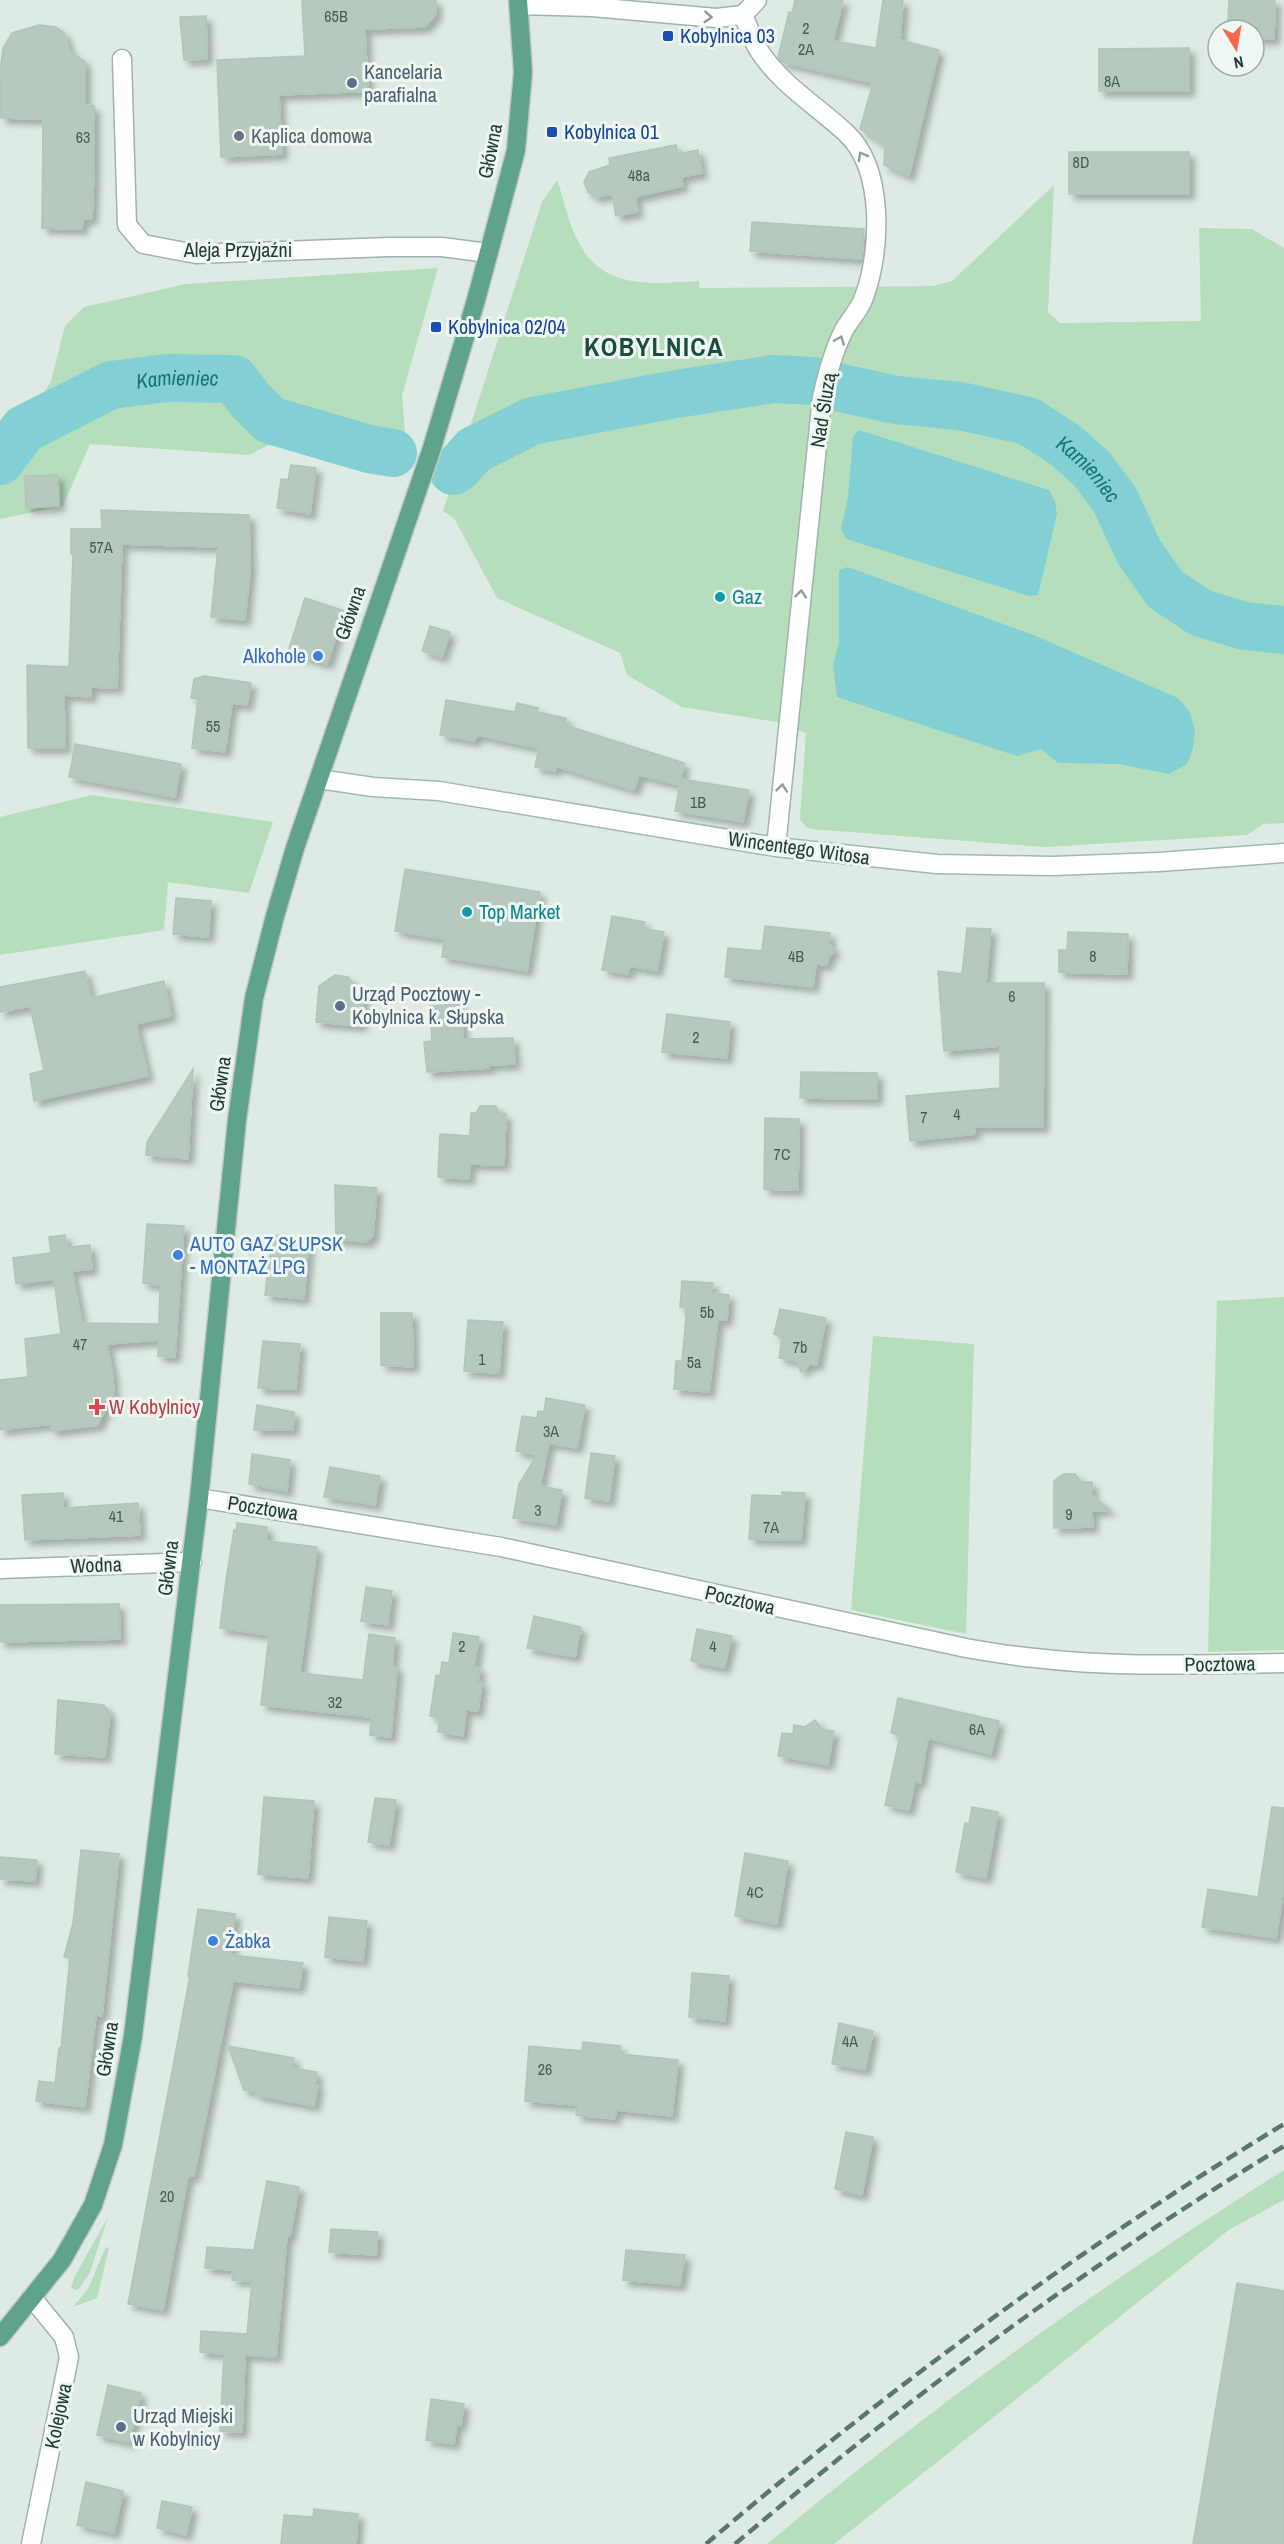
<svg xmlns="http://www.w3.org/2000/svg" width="1284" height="2544" font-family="'Archivo Narrow',sans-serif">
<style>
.green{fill:#b6debc}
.water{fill:#83d0d4}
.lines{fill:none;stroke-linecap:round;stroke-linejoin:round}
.river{stroke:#83d0d4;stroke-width:48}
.building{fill:#b7c9bf;stroke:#b1c5ba;stroke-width:1.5;filter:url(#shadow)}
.street-casing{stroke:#a1b3ab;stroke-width:21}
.secondary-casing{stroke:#9fbaae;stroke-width:21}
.primary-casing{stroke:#c0c8c5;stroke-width:21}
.street{stroke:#fff;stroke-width:18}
.secondary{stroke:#fff;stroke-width:18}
.primary{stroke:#60a38b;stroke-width:18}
.rail{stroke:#59776c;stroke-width:4.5;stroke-dasharray:12 6;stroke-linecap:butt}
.oneway{stroke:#8f9d98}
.transit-dot{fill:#1a4fb4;stroke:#eff7f2;stroke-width:2}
.service-dot{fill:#5c6f8a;stroke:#eff7f2;stroke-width:2}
.worship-dot{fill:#6b7280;stroke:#eff7f2;stroke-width:2}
.culture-dot{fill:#0f9aa8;stroke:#eff7f2;stroke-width:2}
.shop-dot{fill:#3f7fe0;stroke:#eff7f2;stroke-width:2}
.health-dot{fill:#e0444e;stroke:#eff7f2;stroke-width:2}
.labels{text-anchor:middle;stroke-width:6;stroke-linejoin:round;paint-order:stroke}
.number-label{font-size:16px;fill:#455e54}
.transit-label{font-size:20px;fill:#164399;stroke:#eff7f2;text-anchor:start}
.service-label{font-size:20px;fill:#4e5e75;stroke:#eff7f2;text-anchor:start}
.worship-label{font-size:20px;fill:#5b616d;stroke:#eff7f2;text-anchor:start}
.street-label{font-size:20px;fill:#1f3b31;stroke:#eff7f2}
.culture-label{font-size:20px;fill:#0d838f;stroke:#eff7f2;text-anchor:start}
.shop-label{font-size:20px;fill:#366cbe;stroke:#eff7f2;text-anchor:start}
.health-label{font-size:20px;fill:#be3a42;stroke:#eff7f2;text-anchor:start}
.water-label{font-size:21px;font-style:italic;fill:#16747a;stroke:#eff7f2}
.district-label{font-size:26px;font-weight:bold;letter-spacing:1.5px;fill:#1a4e3c;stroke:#eff7f2}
</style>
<defs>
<filter id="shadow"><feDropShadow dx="5.5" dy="5.5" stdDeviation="3" flood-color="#0004"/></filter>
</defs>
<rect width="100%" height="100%" fill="#deebe4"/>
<g class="green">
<path d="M 557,180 C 564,199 568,222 578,241 C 602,290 651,284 699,281 L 699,288 L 933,286 L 952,281 L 1054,185 L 1048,312 L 1060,323 L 1201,321 L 1199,228 L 1252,229 L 1284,248 L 1284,823 L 1263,824 L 1247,835 L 1045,847 L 812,829 L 806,827 L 800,819 L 806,733 L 777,722 L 682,707 L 627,675 L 620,653 L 497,598 L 454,518 L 443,511 L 542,202 Z"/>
<path d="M 438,268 L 402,396 L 405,432 L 391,474 L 283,438 L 249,455 L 90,444 L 63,506 L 0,519 L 0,429 L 38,403 L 51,381 L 65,326 L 84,307 L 186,284 Z"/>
<path d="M 92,795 L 273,822 L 249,893 L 168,882 L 164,930 L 0,955 L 0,817 Z"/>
<path d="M 1284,1297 L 1284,1650 L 1208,1652 L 1217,1301 Z"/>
<path d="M 873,1336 L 974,1344 L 966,1634 L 851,1610 Z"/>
<path d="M 1284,2170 L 1284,2200 L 1230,2229 L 834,2544 L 767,2544 C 932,2406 1102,2285 1284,2170 Z"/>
<path d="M 108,2217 L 90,2272 L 79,2289 L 74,2290 L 71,2287 L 76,2274 Z"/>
<path d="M 106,2247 L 109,2248 L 97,2298 L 73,2307 L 88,2289 Z"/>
</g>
<g class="water">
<path d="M 859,430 L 1049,490 L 1055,501 L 1057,514 L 1038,595 L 1029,596 L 846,539 L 841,529 L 848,497 L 853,437 Z"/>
<path d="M 848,567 L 1036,636 L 1178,698 L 1189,711 L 1195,729 L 1193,749 L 1187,764 L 1169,774 L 1119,764 L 1058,763 L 1041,749 L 1017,756 L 837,697 L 833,665 L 839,643 L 839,570 Z"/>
</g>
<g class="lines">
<g class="river">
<path id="s1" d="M 837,387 L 896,400 L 960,406 L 1028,421 L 1065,445 L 1092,469 L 1115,500 L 1139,552 L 1165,589 L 1201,613 L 1245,626 L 1284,630"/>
<path id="s2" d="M 0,461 L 24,429 L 111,385 L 167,378 L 234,379 L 251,401 L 270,420 L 369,449 L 393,453"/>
<path d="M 453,471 L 458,468 L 474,450 L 532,421 L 676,394 L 774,379 L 814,381"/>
</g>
</g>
<g class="building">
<path d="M 302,0 L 436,0 L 436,14 L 425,27 L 365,29 L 368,91 L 279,95 L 282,154 L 221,157 L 217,60 L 305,56 Z"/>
<path d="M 795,0 L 843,0 L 833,41 L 876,48 L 883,0 L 903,0 L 900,40 L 939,50 L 909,176 L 884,165 L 885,145 L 860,129 L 873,83 L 782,62 L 778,57 L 789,12 L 792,13 Z"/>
<path d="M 1229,0 L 1275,0 L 1274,39 L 1254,39 L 1254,30 L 1238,30 L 1238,23 L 1228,22 Z"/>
<path d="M 206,16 L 207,59 L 184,60 L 180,17 Z"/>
<path d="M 39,25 L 56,27 L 64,33 L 70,51 L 85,62 L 85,105 L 94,106 L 94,170 L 92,219 L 83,219 L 82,229 L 42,228 L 43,119 L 1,118 L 0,72 L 3,48 L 12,33 Z"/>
<path d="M 1189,48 L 1189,91 L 1099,91 L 1099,49 Z"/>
<path d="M 676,145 L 678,154 L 698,150 L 702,173 L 681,177 L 683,186 L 635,197 L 638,212 L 616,216 L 612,194 L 597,197 L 588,192 L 584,182 L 589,172 L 610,165 L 609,158 Z"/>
<rect x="1069" y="152" width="120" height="42"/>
<path d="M 752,222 L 864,229 L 862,259 L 750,251 Z"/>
<path d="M 291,465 L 316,468 L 310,514 L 277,508 L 281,479 L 288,480 Z"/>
<path d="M 58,475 L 59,506 L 26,508 L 25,476 Z"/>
<path d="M 101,510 L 249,515 L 250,570 L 245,620 L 211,617 L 218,547 L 122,544 L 117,688 L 91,687 L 91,697 L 64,695 L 65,748 L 28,748 L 27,665 L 69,667 L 73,554 L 71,554 L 71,529 L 102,529 Z"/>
<path d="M 305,598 L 345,611 L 327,664 L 288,652 Z"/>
<path d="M 430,626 L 450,632 L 442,657 L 422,651 Z"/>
<path d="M 204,676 L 251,683 L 247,705 L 232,703 L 225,752 L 192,748 L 198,699 L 191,698 L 194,679 Z"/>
<path d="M 446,700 L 515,712 L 517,703 L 538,708 L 537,712 L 566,718 L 565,725 L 684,763 L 680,785 L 639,775 L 634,790 L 556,766 L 555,771 L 535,767 L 539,748 L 477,735 L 475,741 L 440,735 Z"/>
<path d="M 75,744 L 181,764 L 175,797 L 69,777 Z"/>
<path d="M 681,779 L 749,790 L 743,822 L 675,811 Z"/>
<path d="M 405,869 L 540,892 L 527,971 L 442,957 L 444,939 L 395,931 Z"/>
<path d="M 176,898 L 211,901 L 208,937 L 173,934 Z"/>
<path d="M 612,916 L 645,922 L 643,929 L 664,932 L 657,971 L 630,966 L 628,974 L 602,970 Z"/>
<path d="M 765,926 L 830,933 L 829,943 L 835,951 L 828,958 L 827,965 L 816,964 L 813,987 L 725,977 L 728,948 L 762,951 Z"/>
<path d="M 967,928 L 991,929 L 986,983 L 1044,983 L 1043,1127 L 975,1127 L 975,1134 L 910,1141 L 906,1096 L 1000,1088 L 1000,1046 L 944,1051 L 938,971 L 962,974 Z"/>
<path d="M 1068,932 L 1128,934 L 1127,974 L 1059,972 L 1059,950 L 1067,950 Z"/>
<path d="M 85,971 L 91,998 L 164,981 L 171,1016 L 136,1024 L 148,1076 L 34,1101 L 30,1074 L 44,1070 L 30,1006 L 0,1012 L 0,987 Z"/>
<path d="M 335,975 L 348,977 L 356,987 L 364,988 L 361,1026 L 316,1022 L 319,986 Z"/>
<path d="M 461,1004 L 463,1039 L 513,1038 L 515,1064 L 489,1065 L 489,1068 L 427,1072 L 424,1042 L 432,1041 L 430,1006 Z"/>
<path d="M 667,1014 L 730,1022 L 727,1058 L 662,1052 Z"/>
<path d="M 193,1069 L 188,1159 L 146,1155 L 147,1142 Z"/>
<path d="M 801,1072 L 877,1073 L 877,1099 L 800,1098 Z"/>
<path d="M 480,1106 L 496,1106 L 500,1114 L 506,1114 L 504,1165 L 470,1164 L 469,1179 L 438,1177 L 440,1134 L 470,1136 L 471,1113 L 476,1113 Z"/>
<path d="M 765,1118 L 799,1119 L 798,1190 L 764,1189 Z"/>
<path d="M 335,1185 L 377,1188 L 373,1236 L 366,1242 L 336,1239 Z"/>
<path d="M 147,1224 L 184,1226 L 175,1357 L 158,1356 L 158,1340 L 107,1344 L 113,1376 L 114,1404 L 107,1405 L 98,1425 L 52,1431 L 51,1424 L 0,1430 L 0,1380 L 28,1377 L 25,1339 L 61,1334 L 54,1279 L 16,1284 L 13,1258 L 51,1253 L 49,1237 L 65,1235 L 68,1251 L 70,1251 L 70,1247 L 90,1245 L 92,1269 L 72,1271 L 82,1323 L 159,1324 L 160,1285 L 143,1283 Z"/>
<path d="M 272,1235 L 309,1238 L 304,1299 L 265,1295 Z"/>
<path d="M 682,1281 L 713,1283 L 712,1293 L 729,1295 L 727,1320 L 718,1320 L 709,1392 L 674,1389 L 676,1361 L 682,1361 L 686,1317 L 686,1307 L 680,1307 Z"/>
<path d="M 780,1309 L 826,1318 L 817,1365 L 810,1364 L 801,1372 L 797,1361 L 779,1358 L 782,1338 L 774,1334 Z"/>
<path d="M 381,1313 L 412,1313 L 413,1367 L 381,1365 Z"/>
<path d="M 468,1320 L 503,1322 L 499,1373 L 464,1371 Z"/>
<path d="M 263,1341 L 300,1344 L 296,1389 L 258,1388 Z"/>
<path d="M 546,1398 L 585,1405 L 577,1448 L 549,1443 L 540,1486 L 562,1490 L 556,1525 L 513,1518 L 519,1484 L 537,1455 L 516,1451 L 522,1416 L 537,1418 L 538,1411 L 544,1412 Z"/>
<path d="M 257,1405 L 294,1412 L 293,1430 L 254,1430 Z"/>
<path d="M 591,1453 L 615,1456 L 609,1501 L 585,1498 Z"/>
<path d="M 252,1454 L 290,1460 L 287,1491 L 249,1484 Z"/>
<path d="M 330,1467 L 380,1476 L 375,1505 L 324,1497 Z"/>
<path d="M 1063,1474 L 1075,1474 L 1081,1482 L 1092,1482 L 1092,1495 L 1110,1510 L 1092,1511 L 1093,1527 L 1054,1528 L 1054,1481 Z"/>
<path d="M 782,1492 L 805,1493 L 801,1540 L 749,1539 L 752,1495 L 782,1496 Z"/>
<path d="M 63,1493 L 63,1508 L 138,1503 L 140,1535 L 25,1540 L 22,1495 Z"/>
<path d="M 237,1523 L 267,1527 L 267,1541 L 317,1547 L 300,1673 L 363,1680 L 369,1634 L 395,1638 L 392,1666 L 397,1667 L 391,1737 L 370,1735 L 371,1717 L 261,1705 L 269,1635 L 220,1628 L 226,1580 L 234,1530 L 236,1531 Z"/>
<path d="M 366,1587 L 392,1591 L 388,1625 L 361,1621 Z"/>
<path d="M 119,1604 L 120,1639 L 0,1642 L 0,1605 Z"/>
<path d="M 534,1616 L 581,1627 L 575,1657 L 527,1648 Z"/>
<path d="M 697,1629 L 732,1636 L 724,1668 L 691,1661 Z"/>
<path d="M 453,1633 L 479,1637 L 474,1667 L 480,1668 L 478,1682 L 482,1682 L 478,1711 L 466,1710 L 463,1736 L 438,1732 L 440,1718 L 430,1716 L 436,1675 L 440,1676 L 442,1662 L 449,1663 Z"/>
<path d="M 898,1698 L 999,1721 L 991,1754 L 928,1738 L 920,1783 L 915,1781 L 909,1810 L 885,1805 L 900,1735 L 891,1733 Z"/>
<path d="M 58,1700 L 104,1705 L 110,1714 L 105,1757 L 55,1754 Z"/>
<path d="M 815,1720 L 823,1730 L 834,1731 L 828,1765 L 778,1756 L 782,1733 L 793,1734 L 794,1725 L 805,1727 Z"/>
<path d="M 264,1797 L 314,1801 L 308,1878 L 258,1874 Z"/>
<path d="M 375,1798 L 396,1800 L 389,1845 L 368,1842 Z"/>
<path d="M 972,1807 L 998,1812 L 986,1878 L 956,1872 L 965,1823 L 969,1824 Z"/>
<path d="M 1272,1807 L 1284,1808 L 1284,1887 L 1276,1938 L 1202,1927 L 1208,1889 L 1258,1897 Z"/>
<path d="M 81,1850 L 119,1854 L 102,2016 L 96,2015 L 85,2107 L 36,2101 L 39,2081 L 55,2083 L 59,2048 L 61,2048 L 70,1957 L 64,1957 L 73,1923 Z"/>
<path d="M 745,1853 L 788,1861 L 777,1924 L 735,1916 Z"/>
<path d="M 0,1857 L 37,1860 L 35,1881 L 0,1879 Z"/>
<path d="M 198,1909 L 235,1914 L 231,1955 L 303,1963 L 299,1988 L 233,1981 L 194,2176 L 188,2176 L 163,2310 L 128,2304 L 190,1976 L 188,1976 Z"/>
<path d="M 329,1917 L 367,1921 L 363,1961 L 325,1957 Z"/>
<path d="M 692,1973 L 729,1976 L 725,2021 L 689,2017 Z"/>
<path d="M 839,2023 L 873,2031 L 865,2070 L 832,2064 Z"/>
<path d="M 583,2042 L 620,2046 L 620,2054 L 678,2060 L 672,2116 L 616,2110 L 615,2119 L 576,2115 L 577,2105 L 525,2101 L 529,2046 L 582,2051 Z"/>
<path d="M 228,2046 L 294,2058 L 292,2068 L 317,2072 L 315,2085 L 318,2085 L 314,2106 L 256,2095 L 257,2092 L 244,2090 Z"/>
<path d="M 846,2132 L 873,2137 L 862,2195 L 835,2189 Z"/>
<path d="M 267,2181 L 299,2187 L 290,2236 L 287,2236 L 276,2357 L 245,2355 L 242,2432 L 220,2431 L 224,2354 L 200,2352 L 201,2331 L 247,2334 L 252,2281 L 232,2280 L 233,2270 L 205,2268 L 207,2247 L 254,2250 Z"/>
<path d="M 331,2229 L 378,2232 L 376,2255 L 329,2252 Z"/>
<path d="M 626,2250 L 685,2255 L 680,2285 L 623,2280 Z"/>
<path d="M 1237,2283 L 1284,2291 L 1284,2544 L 1193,2544 Z"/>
<path d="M 108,2385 L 141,2393 L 129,2442 L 97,2435 Z"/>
<path d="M 431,2399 L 464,2404 L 461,2425 L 457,2424 L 454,2444 L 426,2440 Z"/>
<path d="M 86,2482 L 123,2491 L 114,2533 L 77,2525 Z"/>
<path d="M 162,2501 L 192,2507 L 186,2535 L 157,2528 Z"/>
<path d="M 314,2509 L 358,2514 L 356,2544 L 281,2544 L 284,2515 L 313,2517 Z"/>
</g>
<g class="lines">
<defs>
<g id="street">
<path d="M 519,5 L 592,7 L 716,18 L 743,15"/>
<path d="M 743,15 C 748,26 752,38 758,49 C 779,83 817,106 846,133 C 885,169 881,252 864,297 C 860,310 849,320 843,332 C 833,352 827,375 822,397 L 776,847"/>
<path d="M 743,15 L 757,0"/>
<path d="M 122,59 L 127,225 L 143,244 L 196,254 L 388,247 L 442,247 L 488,253"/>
<path d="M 199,1498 L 501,1547 L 966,1648 C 989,1652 1012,1656 1035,1658 C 1117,1668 1201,1664 1284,1663"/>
<path d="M 0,1569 L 192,1562"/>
<path d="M 31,2544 L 69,2357 L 64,2337 L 33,2299"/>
</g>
<path id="secondary" d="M 319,779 L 373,787 L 439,791 L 776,847 L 937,864 L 1052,866 L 1159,862 L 1284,853"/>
<path id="primary" d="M 0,2337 L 62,2260 L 93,2205 L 113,2145 L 133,2036 L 199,1498 L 237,1120 L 254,998 L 275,916 L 295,848 L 432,448 L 476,300 L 501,207 L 516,150 L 523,72 L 518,0"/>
</defs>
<use href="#street" class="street-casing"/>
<use href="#secondary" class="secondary-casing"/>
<use href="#primary" class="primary-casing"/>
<use href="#street" class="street"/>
<use href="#secondary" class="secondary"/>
<use href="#primary" class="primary"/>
<g class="rail">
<path d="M 706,2544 C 888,2389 1080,2248 1284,2124"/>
<path d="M 735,2544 C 908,2398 1090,2263 1284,2146"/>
</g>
</g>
<defs><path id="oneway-chevron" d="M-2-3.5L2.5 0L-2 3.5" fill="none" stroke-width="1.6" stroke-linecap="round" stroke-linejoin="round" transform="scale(1.5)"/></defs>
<g class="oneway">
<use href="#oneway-chevron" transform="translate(708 17) rotate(4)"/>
<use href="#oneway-chevron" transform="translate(862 156) rotate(-119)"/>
<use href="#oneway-chevron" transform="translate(840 340) rotate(-68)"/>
<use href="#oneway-chevron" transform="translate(801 594) rotate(-84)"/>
<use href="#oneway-chevron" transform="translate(782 788) rotate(-84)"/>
</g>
<g class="transit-dot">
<rect x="662" y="30" width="12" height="12" rx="3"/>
<rect x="546" y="126" width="12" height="12" rx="3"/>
<rect x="430" y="321" width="12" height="12" rx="3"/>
</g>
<g class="service-dot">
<circle cx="352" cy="83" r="6"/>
<circle cx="340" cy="1006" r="6"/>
<circle cx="121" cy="2427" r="6"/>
</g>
<circle class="worship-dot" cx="239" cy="136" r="6"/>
<g class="culture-dot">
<circle cx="720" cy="597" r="6"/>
<circle cx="467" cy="912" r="6"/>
</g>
<g class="shop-dot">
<circle cx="318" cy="656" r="6"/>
<circle cx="178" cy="1255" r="6"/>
<circle cx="213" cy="1941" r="6"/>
</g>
<path class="health-dot" d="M94 1398h6v6h6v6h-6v6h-6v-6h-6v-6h6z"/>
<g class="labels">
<g class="number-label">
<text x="336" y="22">65B</text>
<text x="806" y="34">2</text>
<text x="806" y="55">2A</text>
<text x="1112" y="87">8A</text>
<text x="83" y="143">63</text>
<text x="1081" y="168">8D</text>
<text x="639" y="181">48a</text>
<text x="101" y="553">57A</text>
<text x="213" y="732">55</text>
<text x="698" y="808">1B</text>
<text x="796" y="962">4B</text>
<text x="1093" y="962">8</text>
<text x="1012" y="1002">6</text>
<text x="696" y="1043">2</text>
<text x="957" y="1120">4</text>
<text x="924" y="1123">7</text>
<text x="782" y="1160">7C</text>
<text x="707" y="1318">5b</text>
<text x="80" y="1350">47</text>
<text x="800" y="1353">7b</text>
<text x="482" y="1365">1</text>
<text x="694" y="1368">5a</text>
<text x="551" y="1437">3A</text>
<text x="538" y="1516">3</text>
<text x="1069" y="1520">9</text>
<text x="116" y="1522">41</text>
<text x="771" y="1533">7A</text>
<text x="462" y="1652">2</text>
<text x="713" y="1652">4</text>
<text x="335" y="1708">32</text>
<text x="977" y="1735">6A</text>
<text x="755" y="1898">4C</text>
<text x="850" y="2047">4A</text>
<text x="545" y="2075">26</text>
<text x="167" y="2202">20</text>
</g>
<g class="transit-label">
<text x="680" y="43">Kobylnica 03</text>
<text x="564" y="139">Kobylnica 01</text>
<text x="448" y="334">Kobylnica 02/04</text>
</g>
<g class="service-label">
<text x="364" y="79">Kancelaria<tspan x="364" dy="23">parafialna</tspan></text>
<text x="352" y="1001">Urząd Pocztowy -<tspan x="352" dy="23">Kobylnica k. Słupska</tspan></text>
<text x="133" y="2423">Urząd Miejski<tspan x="133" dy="23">w Kobylnicy</tspan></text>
</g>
<g class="worship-label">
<text x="251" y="143">Kaplica domowa</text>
</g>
<g class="street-label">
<text transform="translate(490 151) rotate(-79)" y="7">Główna</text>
<text x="238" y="257">Aleja Przyjaźni</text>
<text transform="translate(823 410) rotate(-81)" y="7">Nad Śluzą</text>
<text transform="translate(350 613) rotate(-71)" y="7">Główna</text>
<text transform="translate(799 848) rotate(8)" y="7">Wincentego Witosa</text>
<text transform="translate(220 1084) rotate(-82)" y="7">Główna</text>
<text transform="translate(263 1508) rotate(9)" y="7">Pocztowa</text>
<text transform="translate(96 1565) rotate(-2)" y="7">Wodna</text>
<text transform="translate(168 1568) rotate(-83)" y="7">Główna</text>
<text transform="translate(740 1600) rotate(13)" y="7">Pocztowa</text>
<text transform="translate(1220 1664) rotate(-1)" y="7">Pocztowa</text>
<text transform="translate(107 2049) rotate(-81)" y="7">Główna</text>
<text transform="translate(58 2416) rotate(-78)" y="7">Kolejowa</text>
</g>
<g class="culture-label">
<text x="732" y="604">Gaz</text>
<text x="479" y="919">Top Market</text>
</g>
<g class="shop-label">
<text x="306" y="663" text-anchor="end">Alkohole</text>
<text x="190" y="1251">AUTO GAZ SŁUPSK<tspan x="190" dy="23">- MONTAŻ LPG</tspan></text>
<text x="225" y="1948">Żabka</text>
</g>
<g class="health-label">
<text x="109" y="1414">W Kobylnicy</text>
</g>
<g class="water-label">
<text dy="7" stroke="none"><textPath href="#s2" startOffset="204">Kamieniec</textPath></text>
<text dy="7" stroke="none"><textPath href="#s1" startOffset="272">Kamieniec</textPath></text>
</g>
<g class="district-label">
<text x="654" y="356">KOBYLNICA</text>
</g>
</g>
<g transform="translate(1236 48) rotate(169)"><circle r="28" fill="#eff7f2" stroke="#9caca5" stroke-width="1.5"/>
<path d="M0-4.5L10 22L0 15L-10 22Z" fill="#f9654e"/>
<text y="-9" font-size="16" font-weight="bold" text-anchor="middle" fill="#1f3b31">N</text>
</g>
</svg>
